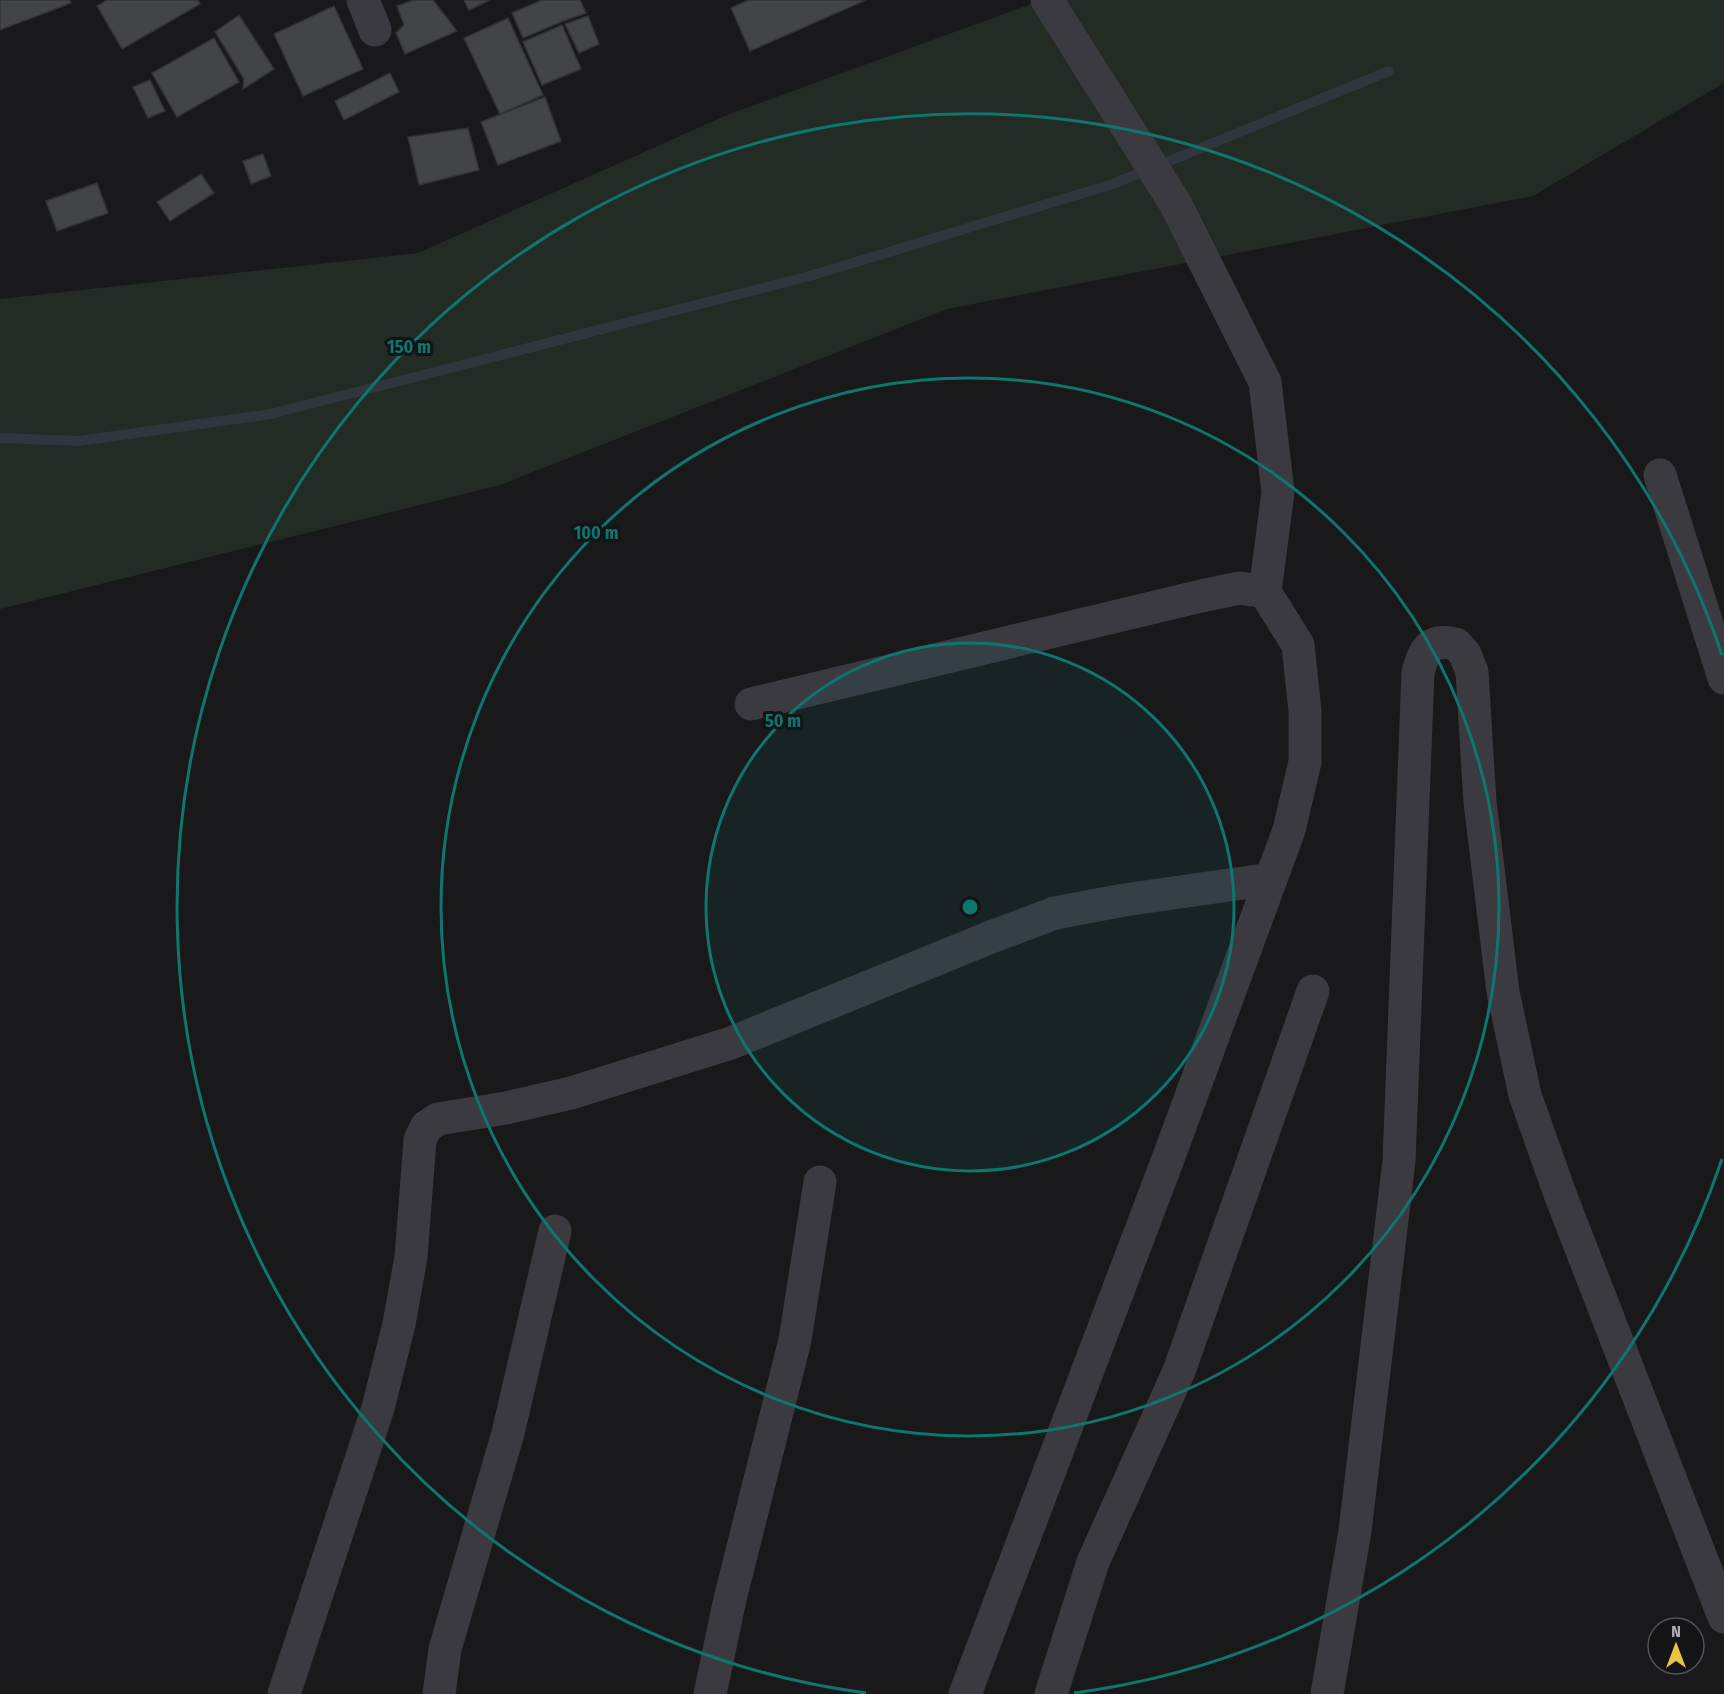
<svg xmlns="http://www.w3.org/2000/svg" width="1724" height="1694" font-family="'Fira Sans Condensed',sans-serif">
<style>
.green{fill:#232b25}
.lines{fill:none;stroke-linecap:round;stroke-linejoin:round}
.stream{stroke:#2f363e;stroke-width:10}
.building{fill:#434448;stroke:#333337;stroke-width:1.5}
.minor{stroke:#3a3a40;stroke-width:33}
.ring{fill:none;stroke:#0f766e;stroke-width:3}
.centre{fill:#0f766e;stroke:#141416;stroke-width:3}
.ring-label{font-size:18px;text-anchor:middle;font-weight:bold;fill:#0f766e;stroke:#141416;stroke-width:6;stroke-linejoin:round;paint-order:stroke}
</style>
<rect width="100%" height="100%" fill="#19191b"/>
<path class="green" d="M 1042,0 L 1724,0 L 1724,83 L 1533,196 L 947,309 L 500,485 L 0,609 L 0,299 L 418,253 L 727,115 Z"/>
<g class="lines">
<path class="stream" d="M 0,438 L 79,441 L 271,414 L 813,275 L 1113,184 L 1389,71"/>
</g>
<g class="building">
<path d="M 0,0 L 70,0 L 71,3 L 0,30 Z"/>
<path d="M 107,0 L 198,0 L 200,4 L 122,49 L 97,6 Z"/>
<path d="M 414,0 L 433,0 L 457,31 L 405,54 L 396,33 L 404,25 L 397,6 Z"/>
<path d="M 464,0 L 490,0 L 469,10 Z"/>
<path d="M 542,0 L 580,0 L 586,13 L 563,21 L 523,38 L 512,13 Z"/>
<path d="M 749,0 L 866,0 L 750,51 L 731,8 Z"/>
<path d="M 334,6 L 363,69 L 303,96 L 274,34 Z"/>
<path d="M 239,15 L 274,69 L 243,89 L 244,79 L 215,32 Z"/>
<path d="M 588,16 L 599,44 L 579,53 L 565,24 Z"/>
<path d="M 508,18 L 543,95 L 500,114 L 464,38 Z"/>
<path d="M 562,25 L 581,69 L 542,85 L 523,42 Z"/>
<path d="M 214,38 L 239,82 L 177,117 L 152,73 Z"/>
<path d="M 390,73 L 399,92 L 344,120 L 335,101 Z"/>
<path d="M 150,80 L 165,111 L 148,118 L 133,87 Z"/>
<path d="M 545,97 L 561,141 L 498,165 L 481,122 Z"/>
<path d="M 468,128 L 479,170 L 419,185 L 408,137 Z"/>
<path d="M 263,154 L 271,176 L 251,184 L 243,161 Z"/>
<path d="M 201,174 L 214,193 L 170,221 L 157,202 Z"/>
<path d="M 97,183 L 108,213 L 57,231 L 46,201 Z"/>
</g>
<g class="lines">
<g class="minor">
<path d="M 363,0 L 375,30"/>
<path d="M 1660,475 L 1724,678"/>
<path d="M 751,704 L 1201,596 L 1240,588 L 1265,592"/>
<path d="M 284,1694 L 378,1408 L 399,1324 L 411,1257 L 420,1140 L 426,1127 L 438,1119 L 506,1108 L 571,1093 L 731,1043 L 991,937 L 1055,913 L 1124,900 L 1271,879"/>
<path d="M 439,1694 L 445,1649 L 508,1433 L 555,1231"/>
<path d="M 710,1694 L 730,1599 L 795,1340 L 820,1182"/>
<path d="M 965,1694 L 1168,1159 L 1271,879 L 1289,830 L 1305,762 L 1305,711 L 1298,645 L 1265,592 L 1278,492 L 1265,382 L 1175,203 L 1047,0"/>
<path d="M 1051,1694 L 1093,1562 L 1179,1371 L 1313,991"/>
<path d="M 1327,1694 L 1355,1531 L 1399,1161 L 1418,672 C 1425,649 1429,638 1456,644 L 1465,654 L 1472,672 L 1480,802 L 1503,992 L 1525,1095 L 1560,1194 L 1724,1617"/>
</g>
</g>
<circle cx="970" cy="907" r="264" fill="#0f766e" fill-opacity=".12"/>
<g class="ring">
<circle cx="970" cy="907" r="264"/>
<circle cx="970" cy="907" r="529"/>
<path d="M1722 1159A793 793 0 0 1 1074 1693M866 1693A793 793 0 1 1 1722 655"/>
</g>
<circle cx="970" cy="907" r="9" class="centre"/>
<g class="ring-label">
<text x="409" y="353">150 m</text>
<text x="596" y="539">100 m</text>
<text x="783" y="727">50 m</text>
</g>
<g transform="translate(1676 1646)"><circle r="28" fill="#141416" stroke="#515258" stroke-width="1.5"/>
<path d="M0-4.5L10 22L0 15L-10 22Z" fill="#e8c444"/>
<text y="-9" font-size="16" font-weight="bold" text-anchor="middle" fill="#acafba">N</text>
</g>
</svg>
